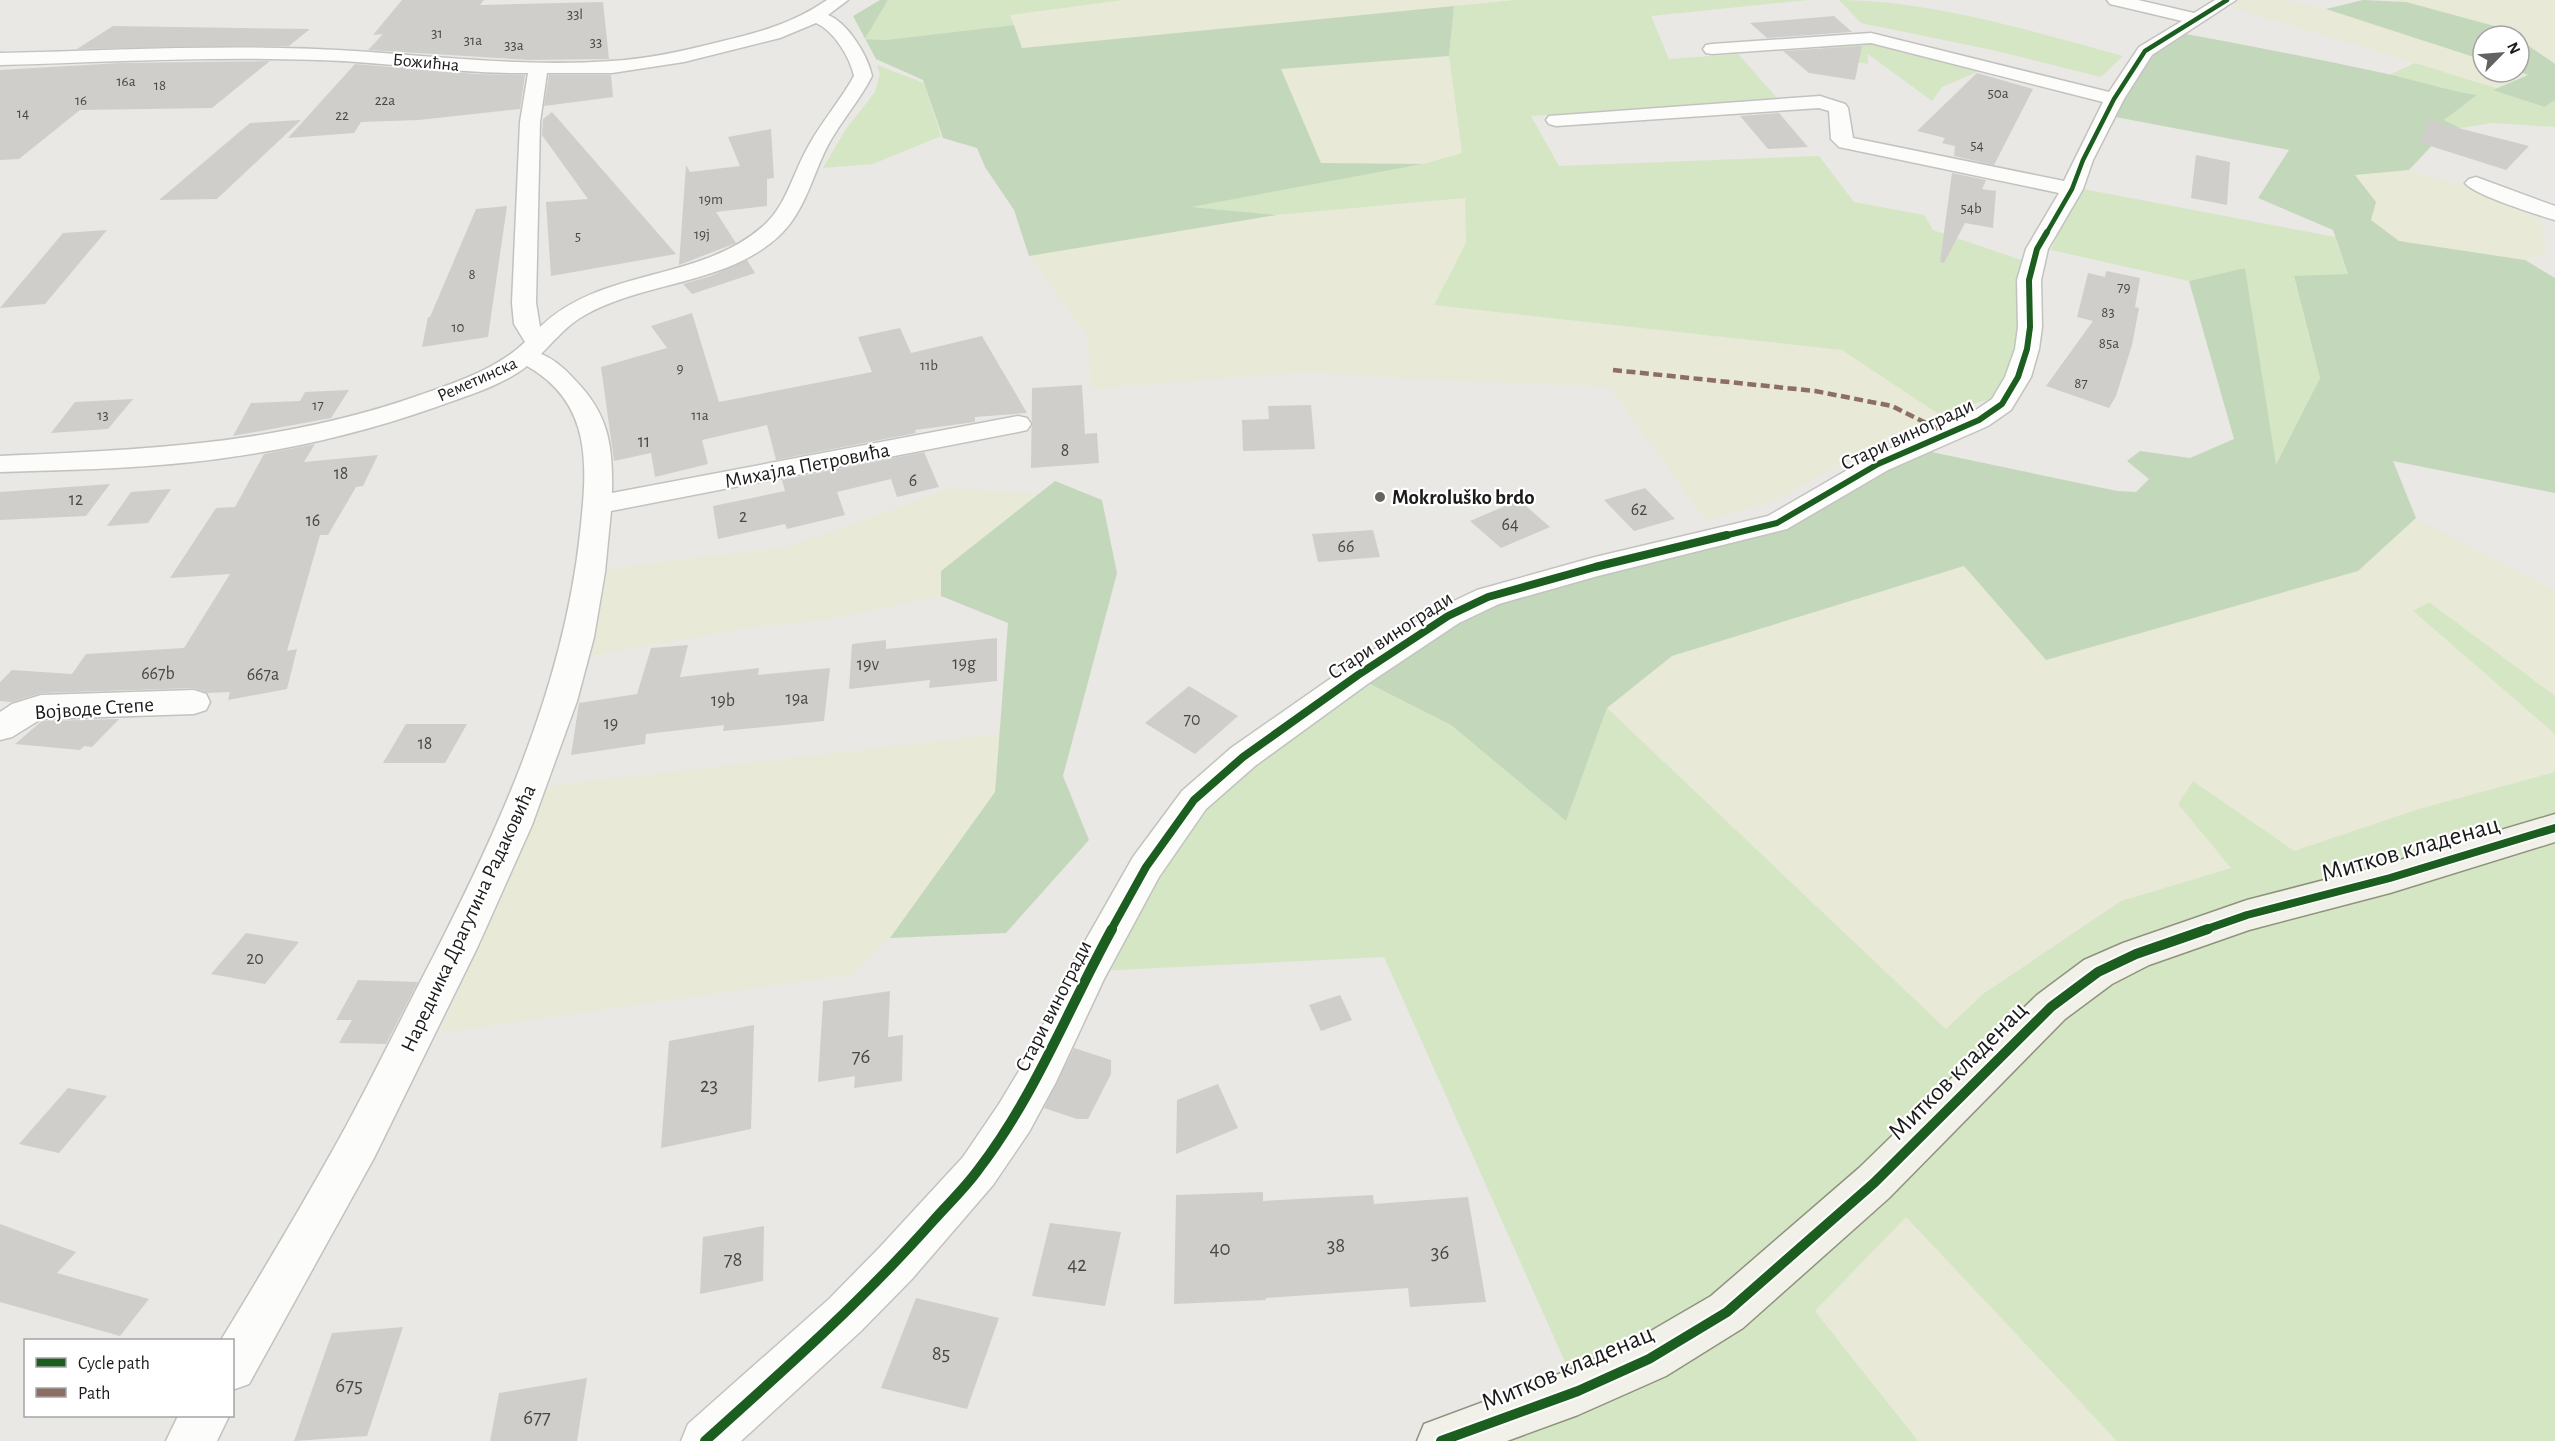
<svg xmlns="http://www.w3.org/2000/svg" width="2555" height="1441" font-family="'Alegreya Sans',sans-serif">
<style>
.farmland{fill:#e8ead7}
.grass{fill:#d5e6c4}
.forest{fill:#c3d8ba}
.building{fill:#d0cecb}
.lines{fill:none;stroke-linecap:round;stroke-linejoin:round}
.street-casing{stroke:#c2c2c0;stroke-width:3}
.secondary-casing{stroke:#8f927e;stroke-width:3}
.street{fill:#fcfcfb;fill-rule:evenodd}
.secondary{fill:#f1f1e9;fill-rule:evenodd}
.quiet{stroke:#8d6e63;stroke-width:4.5;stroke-dasharray:9 4.5;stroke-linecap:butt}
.cycleway-far3-casing{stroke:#fff;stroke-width:7}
.cycleway-far2-casing{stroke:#fff;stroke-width:9}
.cycleway-far1-casing{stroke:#fff;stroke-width:11}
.cycleway-casing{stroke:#fff;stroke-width:14}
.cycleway-far3{stroke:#1b5e20;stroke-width:4.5}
.cycleway-far2{stroke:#1b5e20;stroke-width:6}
.cycleway-far1{stroke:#1b5e20;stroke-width:8}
.cycleway{stroke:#1b5e20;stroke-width:10}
.poi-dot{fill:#636361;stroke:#fff;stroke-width:2}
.labels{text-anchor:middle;stroke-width:4.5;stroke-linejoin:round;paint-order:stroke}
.far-number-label{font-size:15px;fill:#484847}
.far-street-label{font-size:18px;fill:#1b1b1b;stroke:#fff}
.number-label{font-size:18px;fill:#484847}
.street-label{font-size:21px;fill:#1b1b1b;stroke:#fff}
.poi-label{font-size:21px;font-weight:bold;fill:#1b1b1b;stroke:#fff;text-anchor:start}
.near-number-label{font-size:21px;fill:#484847}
.near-street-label{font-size:26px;fill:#1b1b1b;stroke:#fff}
</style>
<rect width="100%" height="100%" fill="#e9e8e4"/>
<g class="farmland">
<path d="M 1124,0 L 1515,0 L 1022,48 L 1010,15 Z"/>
<path d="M 2240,0 L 2279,0 L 2326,9 L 2483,60 L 2483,72 L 2519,71 L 2529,74 L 2496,88 L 2231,7 Z"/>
<path d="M 2394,0 L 2555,0 L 2555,64 L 2519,39 L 2519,36 L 2514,36 L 2502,28 Z"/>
<path d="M 1449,56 L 1462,153 L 1423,164 L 1321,163 L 1281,69 Z"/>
<path d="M 2401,169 L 2498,193 L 2538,210 L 2547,253 L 2525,260 L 2399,241 L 2371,220 L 2354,175 Z"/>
<path d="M 1465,198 L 1466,243 L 1435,305 L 1842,350 L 1937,413 L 1929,422 L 1894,433 L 1775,501 L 1706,521 L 1610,387 L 1411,379 L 1308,372 L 1091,389 L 1088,336 L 1029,256 L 1277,215 Z"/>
<path d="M 952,488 L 1039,494 L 942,571 L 941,596 L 827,620 L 747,628 L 574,659 L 592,571 L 791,546 Z"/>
<path d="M 2416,518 L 2555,591 L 2555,696 L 2429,602 L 2414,611 L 2555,734 L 2555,772 L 2294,851 L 2192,782 L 2178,804 L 2231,868 L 2121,901 L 1983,994 L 1946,1029 L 1607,708 L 1672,656 L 1964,566 L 2047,659 L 2358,571 Z"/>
<path d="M 998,734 L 995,792 L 890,938 L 851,975 L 440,1033 L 547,786 Z"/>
<path d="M 1906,1217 L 1981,1297 L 2117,1441 L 1918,1441 L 1815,1311 Z"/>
</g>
<g class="grass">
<path d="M 888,0 L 1124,0 L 1010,15 L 1014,25 L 885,40 L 865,39 Z"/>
<path d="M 1515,0 L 1808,0 L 1651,16 L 1669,59 L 1738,54 L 1778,99 L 1531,116 L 1559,166 L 1819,156 L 1854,202 L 1924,215 L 1933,230 L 2033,264 L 2011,361 L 1992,399 L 1937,413 L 1842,350 L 1434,305 L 1466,243 L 1465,198 L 1277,215 L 1188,207 L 1423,164 L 1462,153 L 1449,56 L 1454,6 Z"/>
<path d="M 1839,0 C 1929,0 2036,32 2123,56 L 2101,77 L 1997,51 L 1861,23 Z"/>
<path d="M 1864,38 L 1982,70 L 1942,87 L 1932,101 L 1868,54 L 1868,64 L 1831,57 L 1813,41 Z"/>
<path d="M 2415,63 L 2496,88 L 2493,89 L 2543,107 L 2555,100 L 2555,127 L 2493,123 L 2460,128 L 2444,120 L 2476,95 L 2443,90 L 2389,75 Z"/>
<path d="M 877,65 L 924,83 L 941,136 L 873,164 L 823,168 L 846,129 L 875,92 L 880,74 Z"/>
<path d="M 2078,188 L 2335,237 L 2348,275 L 2294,277 L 2320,378 L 2275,465 L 2245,268 L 2189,281 L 2051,250 Z"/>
<path d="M 2429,602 L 2555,696 L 2555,734 L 2413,611 Z"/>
<path d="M 1360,679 L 1451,725 L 1566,821 L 1607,708 L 1946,1029 L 1983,994 L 2121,901 L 2231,868 L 2178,804 L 2193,781 L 2294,851 L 2419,809 L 2555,772 L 2555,1441 L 2117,1441 L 1906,1217 L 1815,1311 L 1918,1441 L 1441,1441 L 1578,1391 L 1384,957 L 1096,971 L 1194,811 Z"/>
</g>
<g class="forest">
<path d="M 880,0 L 888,0 L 865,39 L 885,40 L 1014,25 L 1022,48 L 1454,6 L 1449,56 L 1281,69 L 1321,163 L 1423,164 L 1191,207 L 1277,215 L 1029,256 L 1014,210 L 985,167 L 977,148 L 943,138 L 923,80 L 876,59 L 853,16 Z"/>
<path d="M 2363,0 L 2406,2 L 2502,28 L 2514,36 L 2483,36 L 2483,60 L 2326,9 Z"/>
<path d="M 2175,32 C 2245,45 2314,58 2383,73 C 2415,80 2445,90 2477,95 L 2444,120 L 2460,128 L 2437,140 L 2409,170 L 2355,175 L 2376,202 L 2371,220 L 2399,241 L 2525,260 L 2555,278 L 2555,493 L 2393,461 L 2416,518 L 2358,571 L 2046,660 L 1964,566 L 1672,656 L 1607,708 L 1566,821 L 1451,725 L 1360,679 L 1475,592 L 1793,523 L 1922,450 L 2117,491 L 2136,492 L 2149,479 L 2127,461 L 2140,451 L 2190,458 L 2234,439 L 2189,281 L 2245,268 L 2276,464 L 2320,378 L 2294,276 L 2348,274 L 2333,230 L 2258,198 L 2289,150 L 2105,115 L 2142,55 Z"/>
<path d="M 2519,39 L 2555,64 L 2555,100 L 2544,107 L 2493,90 L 2528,75 L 2519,71 Z"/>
<path d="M 1055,481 L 1102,500 L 1117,573 L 1063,776 L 1089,840 L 1006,933 L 890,938 L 995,792 L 1008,623 L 941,596 L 941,571 Z"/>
</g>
<g class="building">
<path d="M 402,0 L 484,0 L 480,5 L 603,2 L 609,59 L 529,60 L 368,50 L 383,34 L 373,35 Z"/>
<path d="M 1834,16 L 1852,32 L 1767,38 L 1750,23 Z"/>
<path d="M 113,26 L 310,29 L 289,46 L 77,49 Z"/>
<path d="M 1862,46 L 1855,80 L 1809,73 L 1783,51 Z"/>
<path d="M 270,61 L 212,108 L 80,110 L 19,159 L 0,160 L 0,70 L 120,63 Z"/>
<path d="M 355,64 L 476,74 L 525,75 L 520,109 L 419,120 L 361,122 L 354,133 L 288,138 Z"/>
<path d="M 1977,73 L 2033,89 L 1994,165 L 1954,156 L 1955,146 L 1942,143 L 1945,138 L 1917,131 Z"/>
<path d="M 549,75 L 611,75 L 613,97 L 544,106 Z"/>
<path d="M 552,112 L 676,254 L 551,276 L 546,202 L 588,199 L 542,135 L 543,119 Z"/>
<path d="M 1779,113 L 1808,147 L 1768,149 L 1740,116 Z"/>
<path d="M 301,120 L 217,199 L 159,200 L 250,123 Z"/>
<path d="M 2427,120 L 2529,146 L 2506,170 L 2421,143 Z"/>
<path d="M 771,129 L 774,178 L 767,179 L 767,206 L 716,212 L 736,243 L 679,265 L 686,165 L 690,172 L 740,166 L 728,137 Z"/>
<path d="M 2196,155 L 2230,162 L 2227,205 L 2191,198 Z"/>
<path d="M 1952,173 L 1986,180 L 1982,189 L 1996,191 L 1993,228 L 1965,223 L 1944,263 L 1940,262 Z"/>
<path d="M 507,206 L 488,337 L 422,347 L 428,317 L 430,317 L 476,209 Z"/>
<path d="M 107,230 L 45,304 L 0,308 L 63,233 Z"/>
<path d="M 747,260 L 755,273 L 692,294 L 683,284 L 711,276 Z"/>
<path d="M 2106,271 L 2140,278 L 2135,307 L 2139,308 L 2132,345 L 2116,396 L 2109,408 L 2046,386 L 2093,321 L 2077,317 L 2088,273 L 2105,277 Z"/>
<path d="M 692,313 L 719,402 L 872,372 L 858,337 L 900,328 L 911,353 L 982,336 L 1027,413 L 975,417 L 975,422 L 915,430 L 916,433 L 776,460 L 767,425 L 702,440 L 708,464 L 655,477 L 651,453 L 614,461 L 601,367 L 667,348 L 651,326 Z"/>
<path d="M 1082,385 L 1085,434 L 1097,433 L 1099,463 L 1031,468 L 1032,388 Z"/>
<path d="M 349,390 L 331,418 L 233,436 L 251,403 L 300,401 L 305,392 Z"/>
<path d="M 133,399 L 108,429 L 51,433 L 75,402 Z"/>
<path d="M 1311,405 L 1315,449 L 1243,451 L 1242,420 L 1269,419 L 1268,406 Z"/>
<path d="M 315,444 L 304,462 L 378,455 L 363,486 L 356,487 L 328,535 L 320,535 L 287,651 L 297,649 L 287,689 L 228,700 L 230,692 L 208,693 L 194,688 L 41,693 L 12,702 L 0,701 L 0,682 L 12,670 L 72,674 L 86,654 L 184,648 L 230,574 L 170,578 L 216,508 L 235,507 L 264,454 Z"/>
<path d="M 924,452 L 939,487 L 897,497 L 891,479 L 837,492 L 845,515 L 787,529 L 785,524 L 718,539 L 713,506 L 785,491 L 782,480 Z"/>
<path d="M 110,484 L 86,516 L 0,520 L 0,492 Z"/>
<path d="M 1645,488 L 1675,519 L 1634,531 L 1604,500 Z"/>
<path d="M 171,489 L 148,523 L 107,526 L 131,492 Z"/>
<path d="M 1519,500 L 1550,527 L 1501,548 L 1470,521 Z"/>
<path d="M 1373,530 L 1380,557 L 1318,562 L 1312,534 Z"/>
<path d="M 997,638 L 997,681 L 929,688 L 930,680 L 849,689 L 852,644 L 886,640 L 886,649 Z"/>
<path d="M 688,645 L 680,677 L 759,668 L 758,675 L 830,668 L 824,721 L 723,731 L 724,725 L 646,734 L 645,744 L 571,755 L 579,703 L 637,694 L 651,648 Z"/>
<path d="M 1189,686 L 1238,716 L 1195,754 L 1145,723 Z"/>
<path d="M 119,719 L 92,747 L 84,746 L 80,750 L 15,744 L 42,721 Z"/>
<path d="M 406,724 L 467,724 L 445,763 L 383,763 Z"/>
<path d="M 246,933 L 299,942 L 265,984 L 211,974 Z"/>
<path d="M 358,980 L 418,982 L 386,1044 L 339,1043 L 352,1020 L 336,1020 Z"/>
<path d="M 890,991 L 888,1037 L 903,1035 L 902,1081 L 854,1088 L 855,1076 L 818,1082 L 823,1001 Z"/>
<path d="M 1340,995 L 1352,1020 L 1321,1031 L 1309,1005 Z"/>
<path d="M 754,1025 L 751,1129 L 661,1148 L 669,1041 Z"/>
<path d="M 1074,1048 L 1111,1060 L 1111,1074 L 1088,1119 L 1077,1119 L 1044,1108 Z"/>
<path d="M 1218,1084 L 1238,1128 L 1176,1154 L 1177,1100 Z"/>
<path d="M 68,1088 L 107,1096 L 59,1153 L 19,1144 Z"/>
<path d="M 1263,1192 L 1263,1201 L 1373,1195 L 1374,1204 L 1468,1197 L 1486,1302 L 1410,1307 L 1408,1288 L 1266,1298 L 1266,1300 L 1174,1304 L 1176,1195 Z"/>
<path d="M 1050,1223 L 1121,1232 L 1105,1306 L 1032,1296 Z"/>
<path d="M 0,1224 L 76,1252 L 57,1273 L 149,1299 L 120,1336 L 0,1302 Z"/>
<path d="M 764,1226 L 763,1281 L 700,1294 L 703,1237 Z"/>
<path d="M 916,1298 L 999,1318 L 967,1409 L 881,1388 Z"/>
<path d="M 403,1327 L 367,1436 L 294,1441 L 332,1333 Z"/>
<path d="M 587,1378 L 577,1441 L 490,1441 L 499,1393 Z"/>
</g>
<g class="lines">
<defs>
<g id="street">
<path d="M 827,0 L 848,0 L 828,15 C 848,23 868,56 872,76 C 860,100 841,121 828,145 C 812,176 805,212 779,236 C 726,285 645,281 585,315 C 568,324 555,340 541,354 C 554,359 565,369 574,379 C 609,414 613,446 612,493 L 1018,416 L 1027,418 L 1031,424 L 1027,430 L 1018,432 L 611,511 L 605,572 L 594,637 L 577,701 L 532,825 L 478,946 L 374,1158 L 249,1384 L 232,1390 L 232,1340 L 221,1340 C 263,1271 305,1201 344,1130 C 369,1084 392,1037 416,990 C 491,846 562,698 580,534 C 587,468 594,404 527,366 C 502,386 466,396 436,407 C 357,435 275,453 192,462 C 128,469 64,470 0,472 L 0,456 C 148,449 278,445 420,395 C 457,382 497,369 525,342 L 514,324 L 512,303 L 520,122 L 528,73 C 458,74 389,62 319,60 C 213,56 106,62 0,65 L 0,53 C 93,51 188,46 281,48 C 391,49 501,69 612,61 C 647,59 684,51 719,42 C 760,32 792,24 827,0 ZM 816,23 C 834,31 850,57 854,76 C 841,100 822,121 809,145 C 793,172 787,206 762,227 C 699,282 600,268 540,327 L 536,303 L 540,122 L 547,73 L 612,73 L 684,62 L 780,38 Z"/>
<path d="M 2107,0 L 2138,0 L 2194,13 L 2215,0 L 2236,0 L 2152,55 L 2124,99 L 2093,160 L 2083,189 L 2048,249 L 2041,280 L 2042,327 L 2039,349 L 2031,377 L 2011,410 L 1988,426 L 1888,470 L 1787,529 L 1598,576 L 1499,604 L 1459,623 L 1369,683 L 1255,766 L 1206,809 L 1159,877 L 1104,979 L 1056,1082 L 1029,1132 L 993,1185 L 912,1279 L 861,1331 L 741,1441 L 681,1441 L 688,1424 L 829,1299 L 880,1247 L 963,1157 L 999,1104 L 1028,1056 L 1075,959 L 1133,857 L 1182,791 L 1231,748 L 1347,667 L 1437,609 L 1477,590 L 1595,557 L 1768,516 L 1868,458 L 1970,414 L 1992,399 L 2005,377 L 2015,349 L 2018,327 L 2017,280 L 2026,249 L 2059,193 L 1839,147 L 1831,139 L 1829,111 L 1819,108 L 1556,126 L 1549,124 L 1546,120 L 1549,116 L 1820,96 L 1845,104 L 1848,108 L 1853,138 L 2064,181 L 2103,102 L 1871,43 L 1712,54 L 1706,53 L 1703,49 L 1706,45 L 1712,44 L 1871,33 L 2109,92 L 2139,47 L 2182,21 L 2110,4 Z"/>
<path d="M 2476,177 L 2555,206 L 2555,220 C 2538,215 2474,195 2465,183 L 2469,179 Z"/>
<path d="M 194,690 L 206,694 L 210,702 L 206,710 L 194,714 L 41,719 L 12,737 L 0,740 L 0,712 L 12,704 L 41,695 Z"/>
<path d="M 178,1416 L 229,1416 L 217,1441 L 166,1441 Z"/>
</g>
<path id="secondary" d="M 2555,814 L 2555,842 L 2390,893 L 2249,930 L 2149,965 L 2112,984 L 2065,1019 L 1889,1198 L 1743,1328 L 1666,1376 L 1578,1415 L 1507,1441 L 1417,1441 L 1424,1424 L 1572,1369 L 1632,1342 L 1711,1296 L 1859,1168 L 2037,995 L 2084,960 L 2123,943 L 2247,900 L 2390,863 Z"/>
</defs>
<use href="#street" class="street-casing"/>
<use href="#secondary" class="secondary-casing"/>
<use href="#street" class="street"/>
<use href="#secondary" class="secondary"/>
<path class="quiet" d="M 1613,370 L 1815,391 L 1892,406 L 1946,433"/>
<defs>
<path id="cycleway-far3" d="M 2046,234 L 2072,189 L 2083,160 L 2114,99 L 2145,51 L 2227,0"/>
<path id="cycleway-far2" d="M 1720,537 L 1777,523 L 1878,464 L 1979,420 L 2002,404 L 2018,377 L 2027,349 L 2030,327 L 2029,280 L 2037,249 L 2047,232"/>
<g id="cycleway-far1">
<path d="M 1111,930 L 1146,867 L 1194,800 L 1243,757 L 1358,675 L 1448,616 L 1488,597 L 1595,567 L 1727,535"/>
<path d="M 2204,930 L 2247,915 L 2390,878 L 2555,828"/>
</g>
<g id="cycleway">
<path d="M 705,1441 C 784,1370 863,1300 933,1221 C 948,1204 965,1188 978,1170 C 1035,1096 1068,1009 1112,929"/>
<path d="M 1441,1441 L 1578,1391 L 1649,1359 L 1727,1312 L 1874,1183 L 2051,1007 L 2098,972 L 2136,954 L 2208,929"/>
</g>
</defs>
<use href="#cycleway-far3" class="cycleway-far3-casing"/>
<use href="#cycleway-far2" class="cycleway-far2-casing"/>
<use href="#cycleway-far1" class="cycleway-far1-casing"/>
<use href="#cycleway" class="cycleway-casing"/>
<use href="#cycleway-far3" class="cycleway-far3"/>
<use href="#cycleway-far2" class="cycleway-far2"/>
<use href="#cycleway-far1" class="cycleway-far1"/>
<use href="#cycleway" class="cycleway"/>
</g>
<circle class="poi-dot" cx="1380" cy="497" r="6"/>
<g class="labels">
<g class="far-number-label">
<text x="575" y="19">33l</text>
<text x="437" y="38">31</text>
<text x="473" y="45">31a</text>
<text x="596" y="47">33</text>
<text x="514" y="50">33a</text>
<text x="126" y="86">16a</text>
<text x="160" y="90">18</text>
<text x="1998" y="98">50a</text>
<text x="81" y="105">16</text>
<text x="385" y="105">22a</text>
<text x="23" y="118">14</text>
<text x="342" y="120">22</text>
<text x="1977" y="150">54</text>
<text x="711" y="204">19m</text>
<text x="1971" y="213">54b</text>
<text x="702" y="239">19j</text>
<text x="578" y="241">5</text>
<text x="472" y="279">8</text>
<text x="2124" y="292">79</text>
<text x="2108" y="317">83</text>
<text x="458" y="332">10</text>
<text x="2109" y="348">85a</text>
<text x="929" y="370">11b</text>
<text x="680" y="373">9</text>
<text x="2081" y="388">87</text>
<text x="318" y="410">17</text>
<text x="103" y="420">13</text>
<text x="700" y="420">11a</text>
</g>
<g class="far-street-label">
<text transform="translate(426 62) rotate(5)" y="6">Божићна</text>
<text transform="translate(477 379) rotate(-24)" y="6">Реметинска</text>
</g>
<g class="number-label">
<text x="644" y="447">11</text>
<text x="1065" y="456">8</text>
<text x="341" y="479">18</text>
<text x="913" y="486">6</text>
<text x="76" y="505">12</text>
<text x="1639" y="515">62</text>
<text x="743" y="522">2</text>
<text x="313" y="526">16</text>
<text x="1510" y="530">64</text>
<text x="1346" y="552">66</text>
<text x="964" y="669">19g</text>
<text x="868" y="670">19v</text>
<text x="158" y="679">667b</text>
<text x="263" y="680">667a</text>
<text x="797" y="704">19a</text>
<text x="723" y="706">19b</text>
<text x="1192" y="725">70</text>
<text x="611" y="729">19</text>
<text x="425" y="749">18</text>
<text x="255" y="964">20</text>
</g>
<g class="street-label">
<text transform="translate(1907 434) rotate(-25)" y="7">Стари виногради</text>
<text transform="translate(807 465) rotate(-11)" y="7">Михајла Петровића</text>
<text transform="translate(1390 635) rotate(-33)" y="7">Стари виногради</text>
<text transform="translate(94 708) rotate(-4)" y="7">Војводе Степе</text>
<text transform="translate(468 918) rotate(-65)" y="7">Наредника Драгутина Радаковића</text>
<text transform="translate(1053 1006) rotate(-63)" y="7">Стари виногради</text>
</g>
<g class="poi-label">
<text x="1392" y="504">Mokroluško brdo</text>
</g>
<g class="near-number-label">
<text x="861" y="1063">76</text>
<text x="709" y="1092">23</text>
<text x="1336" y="1252">38</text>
<text x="1220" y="1255">40</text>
<text x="1440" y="1259">36</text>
<text x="733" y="1266">78</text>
<text x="1077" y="1271">42</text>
<text x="941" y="1360">85</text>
<text x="349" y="1392">675</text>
<text x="537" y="1424">677</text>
</g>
<g class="near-street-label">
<text transform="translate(2410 848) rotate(-16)" y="9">Митков кладенац</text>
<text transform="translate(1957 1070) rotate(-45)" y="9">Митков кладенац</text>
<text transform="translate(1567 1367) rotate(-23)" y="9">Митков кладенац</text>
</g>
</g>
<rect x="24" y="1339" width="210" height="78" fill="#ffffff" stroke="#a4a4a4" stroke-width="1.5"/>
<rect x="36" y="1358" width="30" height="9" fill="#1b5e20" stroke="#a4a4a4" stroke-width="1.5"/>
<text x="78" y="1369" font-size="18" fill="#1b1b1b">Cycle path</text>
<rect x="36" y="1388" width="30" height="9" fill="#8d6e63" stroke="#a4a4a4" stroke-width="1.5"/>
<text x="78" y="1399" font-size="18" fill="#1b1b1b">Path</text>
<g transform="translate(2501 54) rotate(65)"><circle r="28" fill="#ffffff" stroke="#a4a4a4" stroke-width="1.5"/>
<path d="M0-4.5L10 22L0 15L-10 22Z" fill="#636361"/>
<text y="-9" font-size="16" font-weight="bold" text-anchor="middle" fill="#1b1b1b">N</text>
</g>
</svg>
